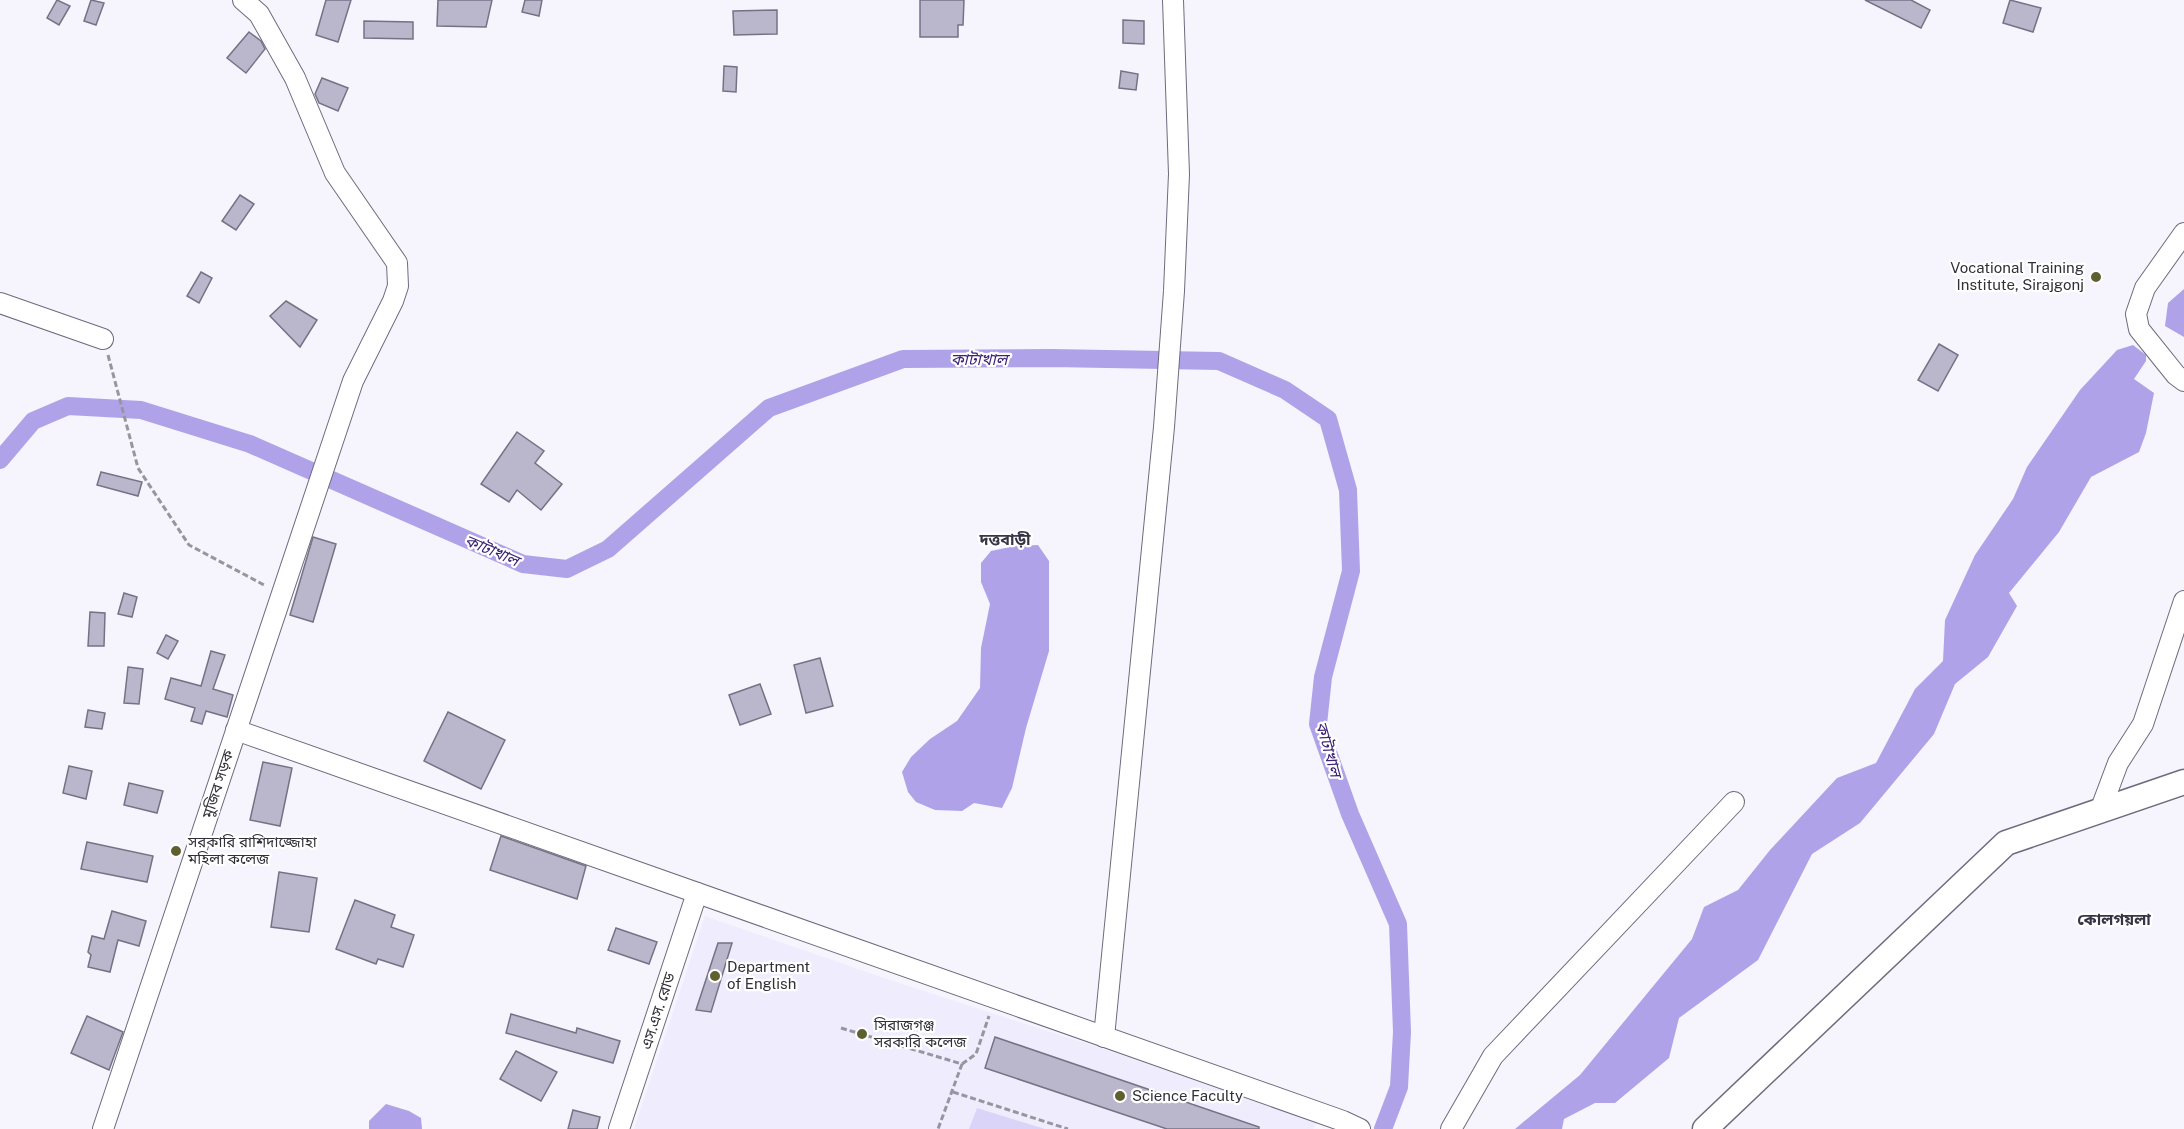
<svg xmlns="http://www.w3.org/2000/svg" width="2184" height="1129" font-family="'Public Sans','Noto Sans Bengali',sans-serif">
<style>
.built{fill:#efecfe}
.green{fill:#dad5f8}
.water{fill:#afa2e9}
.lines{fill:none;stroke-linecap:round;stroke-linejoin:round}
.canal{stroke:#afa2e9;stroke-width:18}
.building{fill:#bab7cc;stroke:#757286;stroke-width:1.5}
.minor-casing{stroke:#6e6b7e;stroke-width:22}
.tertiary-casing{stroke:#6e6b7e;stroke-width:27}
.path{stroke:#97969f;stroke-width:3;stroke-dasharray:6 3;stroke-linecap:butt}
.minor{stroke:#fff;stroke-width:20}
.tertiary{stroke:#fff;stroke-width:24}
.poi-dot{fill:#5e612f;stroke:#fff;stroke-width:2}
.labels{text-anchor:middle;stroke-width:4.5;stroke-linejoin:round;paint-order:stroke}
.poi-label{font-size:15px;fill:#313038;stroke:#fff;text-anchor:start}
.street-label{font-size:15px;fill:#313038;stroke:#fff}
.water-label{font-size:16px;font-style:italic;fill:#3c2274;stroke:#fff}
.neighbourhood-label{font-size:16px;font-weight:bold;fill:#373445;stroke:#fff}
</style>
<rect width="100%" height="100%" fill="#f6f5fe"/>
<path class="built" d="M 705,916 L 890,980 L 1137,1060 L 1317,1122 L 1313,1129 L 634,1129 Z"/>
<path class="green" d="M 977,1108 L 1045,1129 L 969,1129 Z"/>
<g class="water">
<path d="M 2184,289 L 2184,337 L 2165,326 L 2168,303 Z"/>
<path d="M 2133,345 L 2146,355 L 2146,361 L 2134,379 L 2154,393 L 2146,433 L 2139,452 L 2091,477 L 2059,532 L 2009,593 L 2017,606 L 1988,657 L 1955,684 L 1934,734 L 1860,823 L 1812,854 L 1758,960 L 1679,1018 L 1669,1058 L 1615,1103 L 1595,1103 L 1564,1119 L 1562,1129 L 1515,1129 L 1580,1075 L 1692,939 L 1704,907 L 1738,890 L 1770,850 L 1837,778 L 1876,763 L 1915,689 L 1943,661 L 1945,620 L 1975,555 L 2013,499 L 2027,467 L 2080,390 L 2117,350 Z"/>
<path d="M 1038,545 L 1049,561 L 1049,651 L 1026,728 L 1012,788 L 1002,808 L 974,803 L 962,811 L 935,810 L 916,802 L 908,792 L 902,772 L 911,757 L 930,739 L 957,721 L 980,688 L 981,648 L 990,604 L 981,582 L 981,563 L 991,551 L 1015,546 Z"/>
<path d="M 386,1104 L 409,1111 L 421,1118 L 422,1129 L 369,1129 L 369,1121 Z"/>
</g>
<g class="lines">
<path class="canal" d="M 0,460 L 33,421 L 68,406 L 141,410 L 250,444 L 523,564 L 567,569 L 608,549 L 769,408 L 903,359 L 1052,358 L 1219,361 L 1285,390 L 1328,419 L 1348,490 L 1351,571 L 1323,677 L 1318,724 L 1350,814 L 1398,924 L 1402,1032 L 1399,1087 L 1383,1129"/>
</g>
<g class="building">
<path d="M 57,0 L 70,6 L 59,25 L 47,18 Z"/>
<path d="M 91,0 L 104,3 L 96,25 L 84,21 Z"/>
<path d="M 326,0 L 351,0 L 338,42 L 316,35 Z"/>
<path d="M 438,0 L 492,0 L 486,27 L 437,26 Z"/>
<path d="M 525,0 L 542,0 L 539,16 L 522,12 Z"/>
<path d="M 920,0 L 964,0 L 963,25 L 958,25 L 958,37 L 920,37 Z"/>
<path d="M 1865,0 L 1911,0 L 1930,10 L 1921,28 Z"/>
<path d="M 2010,0 L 2041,8 L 2033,32 L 2003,23 Z"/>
<path d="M 777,10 L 777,34 L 734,35 L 733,11 Z"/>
<path d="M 1123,20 L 1144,21 L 1144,44 L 1123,43 Z"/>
<path d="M 364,21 L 413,22 L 413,39 L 364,38 Z"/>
<path d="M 249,32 L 261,41 L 265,49 L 246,73 L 227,58 Z"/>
<path d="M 724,66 L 737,67 L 736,92 L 723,91 Z"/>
<path d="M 1121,71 L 1138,74 L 1136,90 L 1119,88 Z"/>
<path d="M 322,78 L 348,88 L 338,111 L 319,103 L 315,94 Z"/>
<path d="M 240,195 L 254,204 L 236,230 L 222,221 Z"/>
<path d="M 201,272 L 212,278 L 199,303 L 187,296 Z"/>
<path d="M 286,301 L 317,320 L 300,347 L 270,316 Z"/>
<path d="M 1939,344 L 1958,355 L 1938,391 L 1918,380 Z"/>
<path d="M 517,432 L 544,451 L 535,463 L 562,484 L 541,510 L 517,490 L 509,502 L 481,484 Z"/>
<path d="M 101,472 L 142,482 L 138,496 L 97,485 Z"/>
<path d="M 313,537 L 336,544 L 313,622 L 290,615 Z"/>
<path d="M 124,593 L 137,597 L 132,617 L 118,614 Z"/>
<path d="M 90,612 L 105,613 L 104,646 L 88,646 Z"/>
<path d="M 166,635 L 178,641 L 168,659 L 157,653 Z"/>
<path d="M 211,651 L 225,655 L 213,689 L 233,695 L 227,717 L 206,711 L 202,724 L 191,721 L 195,708 L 165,699 L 171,678 L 201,686 Z"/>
<path d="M 820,658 L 833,706 L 806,713 L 794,665 Z"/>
<path d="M 128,667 L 143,669 L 139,704 L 124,703 Z"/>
<path d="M 760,684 L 771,714 L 740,725 L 729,695 Z"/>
<path d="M 88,710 L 105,713 L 102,729 L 85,727 Z"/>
<path d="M 448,712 L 505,740 L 481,789 L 424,761 Z"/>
<path d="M 263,762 L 292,768 L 280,826 L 250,820 Z"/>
<path d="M 69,766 L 92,771 L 86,799 L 63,793 Z"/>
<path d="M 129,783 L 163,791 L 157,813 L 124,805 Z"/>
<path d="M 501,836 L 586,866 L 577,899 L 490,870 Z"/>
<path d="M 87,842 L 153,856 L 147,882 L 81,869 Z"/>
<path d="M 279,872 L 317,878 L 309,932 L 271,927 Z"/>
<path d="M 355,900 L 395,915 L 391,927 L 414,935 L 403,967 L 378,959 L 376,964 L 336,949 Z"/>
<path d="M 112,911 L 146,921 L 139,946 L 118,940 L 110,972 L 88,967 L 91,955 L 88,952 L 92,936 L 104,939 Z"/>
<path d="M 616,928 L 657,942 L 649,964 L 608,950 Z"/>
<path d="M 718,943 L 732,943 L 711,1012 L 696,1010 Z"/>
<path d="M 511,1014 L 576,1033 L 577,1028 L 620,1041 L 613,1063 L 506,1033 Z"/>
<path d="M 87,1016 L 123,1032 L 109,1070 L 71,1053 Z"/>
<path d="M 995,1037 L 1259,1127 L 1259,1129 L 1167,1129 L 985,1068 Z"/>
<path d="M 516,1051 L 557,1072 L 541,1101 L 500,1079 Z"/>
<path d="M 573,1110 L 600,1117 L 597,1129 L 568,1129 Z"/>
</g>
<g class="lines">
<defs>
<g id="minor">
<path d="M 2184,233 L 2145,288 L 2136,314 L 2139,329 L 2176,375 L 2184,381"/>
<path d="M 0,303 L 103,339"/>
<path d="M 236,730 L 1343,1121 L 1360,1129"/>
<path d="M 2100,811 L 2118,763 L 2143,724 L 2184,601"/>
<path d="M 1104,1037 L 1164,427 L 1174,291 L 1179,174 L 1173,0"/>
<path d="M 103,1129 L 353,381 L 393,301 L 398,286 L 397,263 L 335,173 L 295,78 L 259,14 L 243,0"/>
<path d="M 619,1129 L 697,893"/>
<path d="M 1451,1129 L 1493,1056 L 1734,802"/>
</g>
<path id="tertiary" d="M 1705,1129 L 2006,843 L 2184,782"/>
</defs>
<use href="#minor" class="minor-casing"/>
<use href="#tertiary" class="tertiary-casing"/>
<g class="path">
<path d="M 108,355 L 138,468 L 189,545 L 266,586"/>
<path d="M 841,1028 L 962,1064 L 938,1129"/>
<path d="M 962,1064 L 976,1054 L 989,1016"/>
<path d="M 953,1092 L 1068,1129"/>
</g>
<use href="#minor" class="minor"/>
<use href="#tertiary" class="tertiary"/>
</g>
<g class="poi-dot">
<circle cx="2096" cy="277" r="6"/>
<circle cx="176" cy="851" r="6"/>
<circle cx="715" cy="976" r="6"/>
<circle cx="862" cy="1034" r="6"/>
<circle cx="1120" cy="1096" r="6"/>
</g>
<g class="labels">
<g class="poi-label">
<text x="2084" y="273" text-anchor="end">Vocational Training<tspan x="2084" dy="17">Institute, Sirajgonj</tspan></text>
<text x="188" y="847">সরকারি রাশিদাজ্জোহা<tspan x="188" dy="17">মহিলা কলেজ</tspan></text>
<text x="727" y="972">Department<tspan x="727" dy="17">of English</tspan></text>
<text x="874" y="1030">সিরাজগঞ্জ<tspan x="874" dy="17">সরকারি কলেজ</tspan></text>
<text x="1132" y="1101">Science Faculty</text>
</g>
<g class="street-label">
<text transform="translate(218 784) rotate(-72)" y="5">মুজিব সড়ক</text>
<text transform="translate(658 1011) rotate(-72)" y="5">এস.এস. রোড</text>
</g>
<g class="water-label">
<text x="979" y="365">কাটাখাল</text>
<text transform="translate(492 550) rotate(23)" y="6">কাটাখাল</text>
<text transform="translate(1329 749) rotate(74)" y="6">কাটাখাল</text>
</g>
<g class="neighbourhood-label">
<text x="1005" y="545">দত্তবাড়ী</text>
<text x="2114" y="925">কোলগয়লা</text>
</g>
</g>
</svg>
